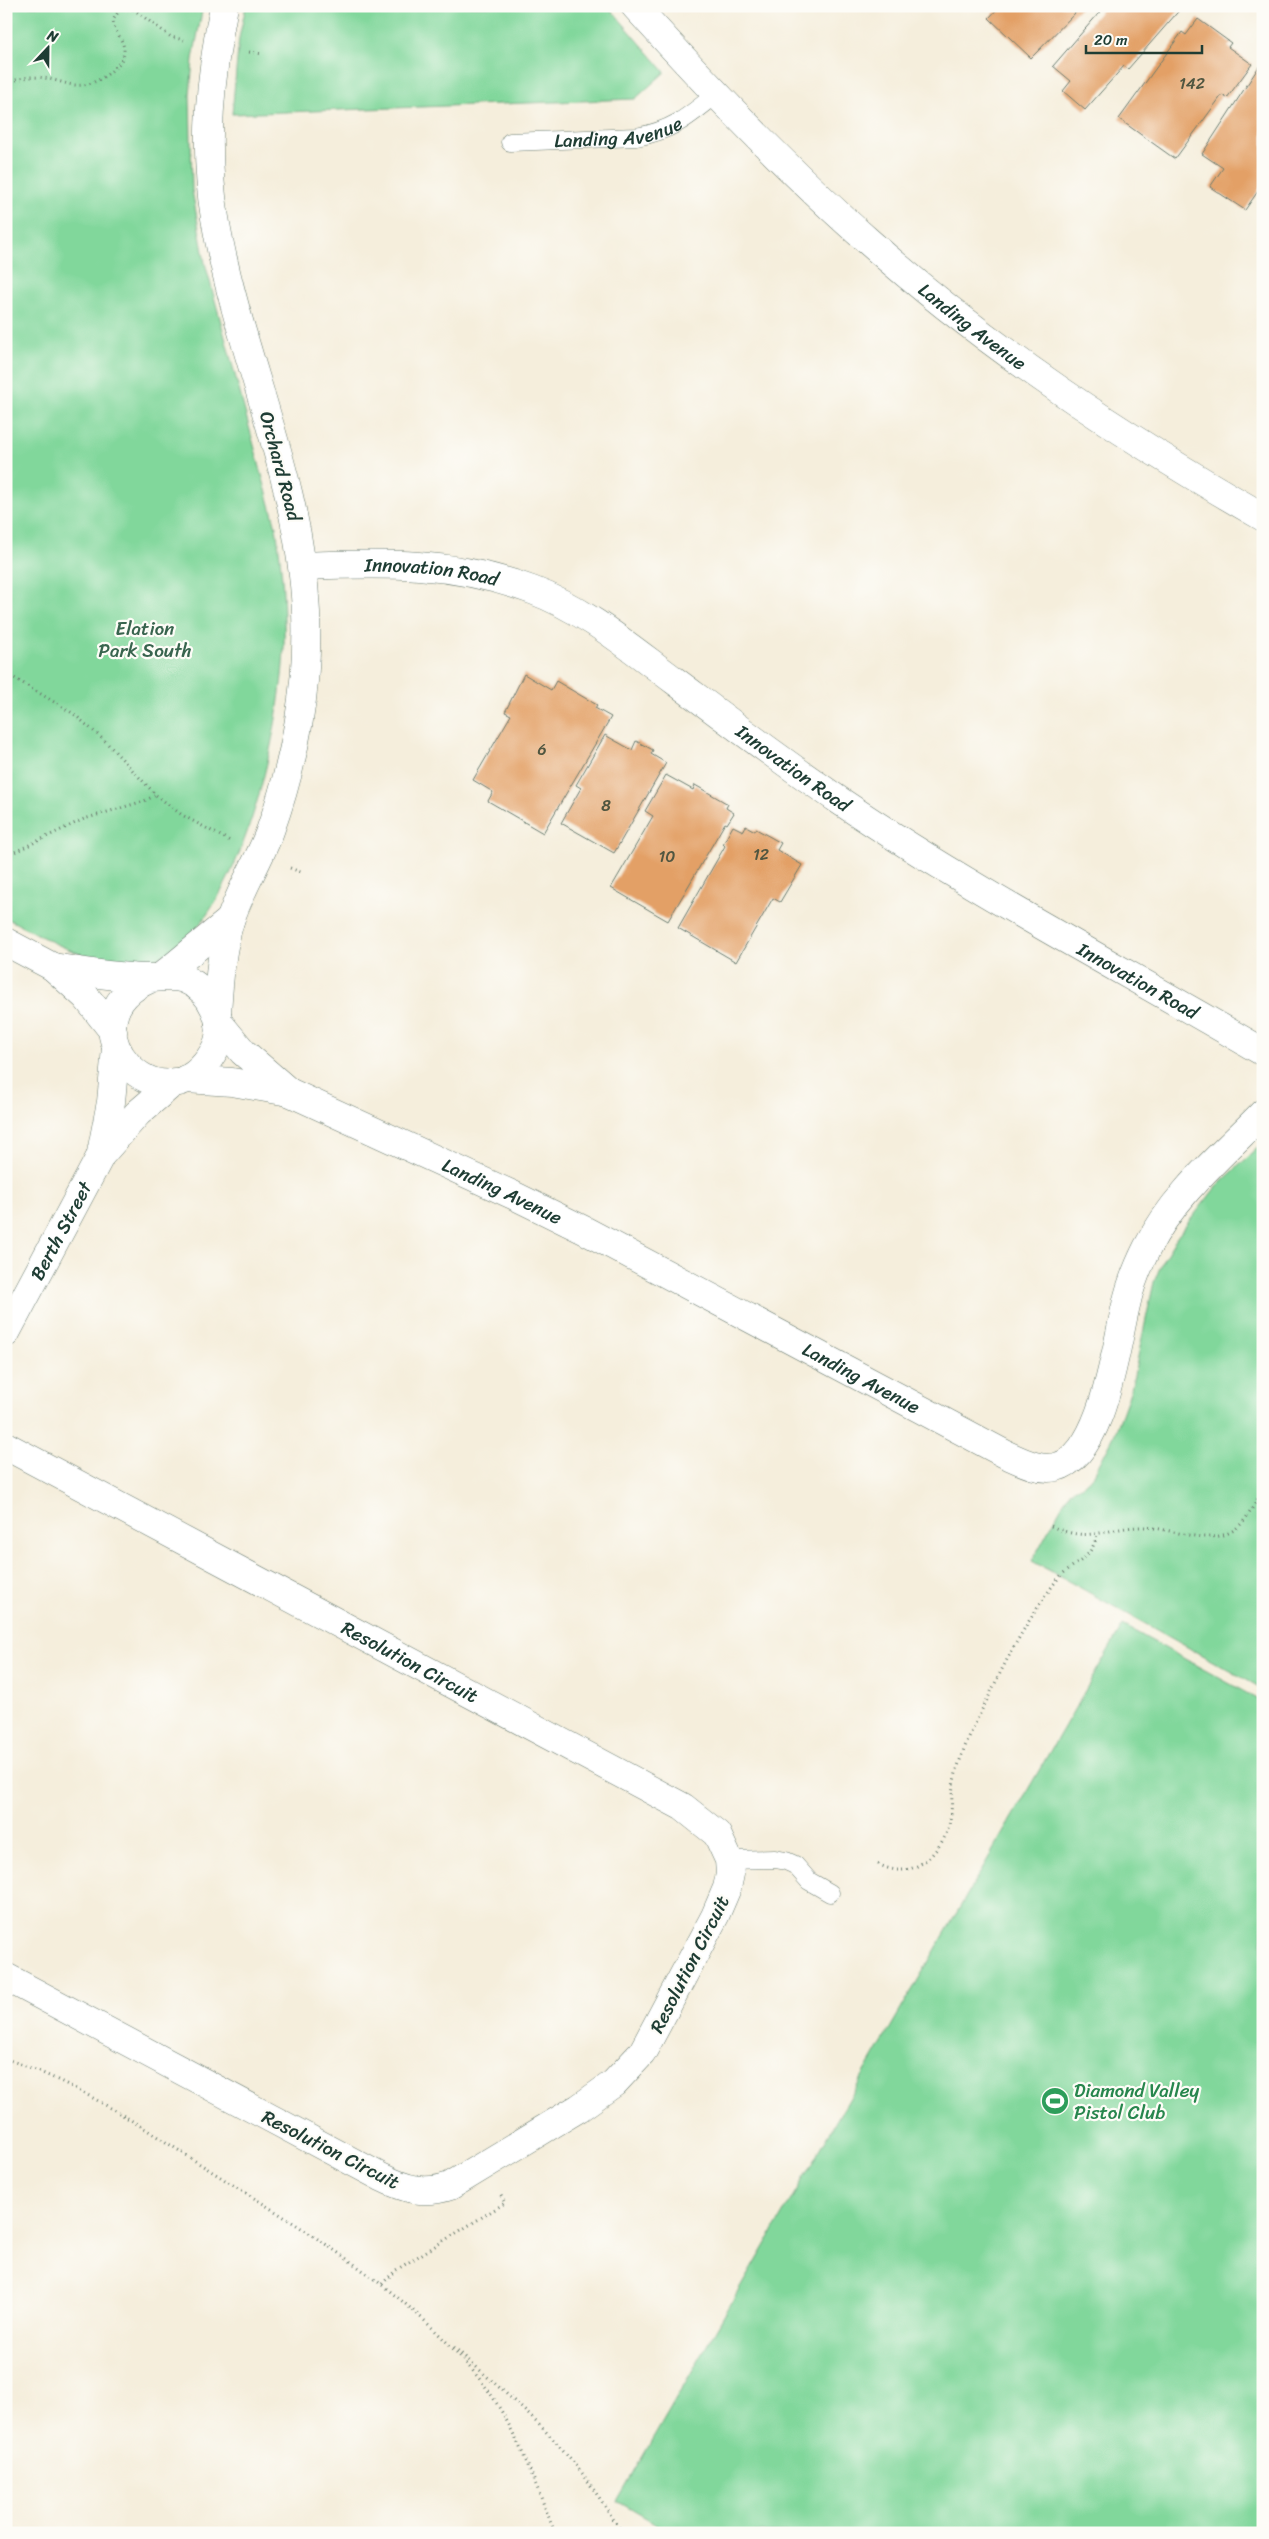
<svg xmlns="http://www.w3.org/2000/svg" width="1269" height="2539" font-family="Sriracha,sans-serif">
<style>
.green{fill:#81d79b;stroke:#508a68}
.building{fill:#e3a066}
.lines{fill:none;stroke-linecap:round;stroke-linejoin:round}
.lane-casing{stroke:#6a7b6f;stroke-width:19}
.street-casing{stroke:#6a7b6f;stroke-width:29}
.path{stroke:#6a7b6f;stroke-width:3;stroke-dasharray:1 4;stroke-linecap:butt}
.lane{stroke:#fff;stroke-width:18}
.street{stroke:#fff;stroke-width:28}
.labels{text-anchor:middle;stroke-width:4.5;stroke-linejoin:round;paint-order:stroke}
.number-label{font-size:16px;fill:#505640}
.street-label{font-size:19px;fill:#1f3d34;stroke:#fdfcf7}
.park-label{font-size:19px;fill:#38644e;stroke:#fdfcf7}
.leisure-label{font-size:19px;fill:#27864d;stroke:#fdfcf7;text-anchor:start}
</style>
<rect width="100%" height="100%" fill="#fdfcf7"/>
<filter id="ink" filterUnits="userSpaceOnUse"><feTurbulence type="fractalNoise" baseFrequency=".02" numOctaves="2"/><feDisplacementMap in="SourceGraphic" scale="10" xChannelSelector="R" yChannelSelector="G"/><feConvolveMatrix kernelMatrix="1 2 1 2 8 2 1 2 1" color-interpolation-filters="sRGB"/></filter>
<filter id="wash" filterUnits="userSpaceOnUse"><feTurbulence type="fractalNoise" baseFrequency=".0096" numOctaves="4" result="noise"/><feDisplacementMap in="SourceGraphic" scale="20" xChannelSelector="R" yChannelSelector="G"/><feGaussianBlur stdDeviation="1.12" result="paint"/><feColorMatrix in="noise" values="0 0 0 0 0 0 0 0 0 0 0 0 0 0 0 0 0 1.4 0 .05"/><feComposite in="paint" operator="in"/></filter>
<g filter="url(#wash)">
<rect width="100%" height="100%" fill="#f5eedc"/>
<g class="green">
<path d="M 6,6 L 203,6 L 193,59 L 190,95 L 192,190 L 205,263 L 276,527 C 282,567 285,606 284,647 C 282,726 238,946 144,962 C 96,970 47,939 6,918 Z"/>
<path d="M 246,6 L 608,6 L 665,72 L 635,99 L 232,114 L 239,38 Z"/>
<path d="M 1263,1143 L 1263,1689 L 1032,1561 L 1070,1491 L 1083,1485 L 1093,1476 L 1114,1436 L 1131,1389 L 1154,1282 L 1163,1260 L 1177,1237 L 1216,1187 Z"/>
<path d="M 1123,1625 L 1263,1702 L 1263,2533 L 672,2533 L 617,2501 Z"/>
</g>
<g id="blocks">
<g class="building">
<path d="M 1000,6 L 1082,6 L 1031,58 L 989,18 Z"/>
<path d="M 1105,6 L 1183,6 L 1128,69 L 1124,66 L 1085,110 L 1063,91 L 1071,81 L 1053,66 Z"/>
<path d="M 1198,19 L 1231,43 L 1228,47 L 1252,64 L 1227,98 L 1222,95 L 1175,159 L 1119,119 L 1182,32 L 1186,35 Z"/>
<path d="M 1260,65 L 1263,66 L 1263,184 L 1245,210 L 1210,187 L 1223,168 L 1202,154 Z"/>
<path d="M 524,674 L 551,690 L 556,681 L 597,705 L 595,708 L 611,717 L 543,833 L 488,801 L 493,792 L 473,780 L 511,715 L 505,712 Z"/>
<path d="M 605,735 L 632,750 L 636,741 L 653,750 L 651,754 L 666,763 L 614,853 L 561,823 L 581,788 L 576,785 Z"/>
<path d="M 666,775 L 693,790 L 695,785 L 728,804 L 726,808 L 734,813 L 727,824 L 725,823 L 668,921 L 611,888 L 653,816 L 645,811 Z"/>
<path d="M 733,826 L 743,831 L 746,826 L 755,831 L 756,829 L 781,843 L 777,850 L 802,865 L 780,902 L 773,898 L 736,962 L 678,928 L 725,846 L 723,844 Z"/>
</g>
</g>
</g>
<g filter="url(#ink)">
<use href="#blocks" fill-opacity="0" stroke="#6a7b6f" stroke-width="1"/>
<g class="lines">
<defs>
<g id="lane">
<path id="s1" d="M 510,142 L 636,137 C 672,131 688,117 715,95"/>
<path d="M 729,1860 L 775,1859 L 786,1861 L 795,1865 L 809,1881 L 830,1893"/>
</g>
<g id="street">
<path id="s2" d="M 635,6 C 709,88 785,168 868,241 C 988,348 1124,437 1263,517"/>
<path id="s3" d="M 303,566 C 385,563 453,561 532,590 C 586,610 629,647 675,681 C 730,722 784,763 840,801 C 976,893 1122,969 1263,1052"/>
<path d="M 6,942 L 53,967 L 86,997 L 113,1031"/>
<path d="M 53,967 C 84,972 115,977 147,978 C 160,979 171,974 184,979 C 211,989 229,1025 214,1051 C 163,1141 55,1020 150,979"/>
<path d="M 162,976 L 230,920"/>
<path d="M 217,1013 C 219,983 221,950 230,921 C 240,890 259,861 270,831 C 295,762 309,685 306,612 C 300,475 237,351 215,218 C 203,147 210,76 224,6"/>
<path d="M 219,1023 L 243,1052 L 289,1092"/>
<path id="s4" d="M 186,1079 L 232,1082 L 289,1092 L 513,1195 L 584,1230 L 1005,1454 C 1021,1461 1039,1471 1056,1467 C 1103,1456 1116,1345 1126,1305 C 1130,1286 1138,1266 1147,1248 C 1175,1193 1220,1157 1263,1113"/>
<path d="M 101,1153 L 111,1102 L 116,1048"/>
<path id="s5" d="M 6,1333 L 101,1155 L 138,1113 L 174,1082"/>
<path id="s6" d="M 6,1446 L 683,1807 L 717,1834 L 729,1860 L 730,1874 L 727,1888 L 715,1916 L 642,2053 L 614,2083 L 579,2108 L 450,2186 C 424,2195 405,2189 381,2177 L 6,1977"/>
</g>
</defs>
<use href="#lane" class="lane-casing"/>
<use href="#street" class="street-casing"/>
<g class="path">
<path d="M 129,6 L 171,37 L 184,40"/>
<path d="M 249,52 L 263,54"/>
<path d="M 6,82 C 15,81 24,77 32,77 C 65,77 76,98 109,73 C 116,67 123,61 124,52 C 125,40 113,31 113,20 L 122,6"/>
<path d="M 6,673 L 74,714 L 105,741 L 156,795 L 182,815 L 230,841"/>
<path d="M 6,856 L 84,819 L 144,801 L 156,795"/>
<path d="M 290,868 L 303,873"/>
<path d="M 1051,1526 C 1092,1545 1106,1526 1144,1527 C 1172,1528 1208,1547 1234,1530 C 1247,1521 1255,1503 1263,1489"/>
<path d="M 878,1864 C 903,1877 923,1868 939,1846 C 957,1821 948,1802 955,1777 C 962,1749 976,1721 989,1696 C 1007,1657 1030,1616 1056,1581 C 1073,1560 1089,1565 1097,1535"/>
<path d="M 6,2059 C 81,2084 148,2131 214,2173 C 300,2227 390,2280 459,2355 C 471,2369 484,2383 494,2399 C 520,2440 537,2488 555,2533"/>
<path d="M 382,2284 L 396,2270 L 505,2203 L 500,2194"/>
<path d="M 454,2347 C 498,2387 546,2426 582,2473 C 596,2492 609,2513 623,2533"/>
</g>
<use href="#lane" class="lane"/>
<use href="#street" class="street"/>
</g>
</g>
<defs>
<symbol id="stadium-disc" viewBox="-11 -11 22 22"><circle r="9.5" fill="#2e9e5b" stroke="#fdfcf7"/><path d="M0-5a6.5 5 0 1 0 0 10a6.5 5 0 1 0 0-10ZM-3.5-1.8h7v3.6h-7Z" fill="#fff"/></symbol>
</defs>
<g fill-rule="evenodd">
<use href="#stadium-disc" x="1039" y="2085" width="32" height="32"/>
</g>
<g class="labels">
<g class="number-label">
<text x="1192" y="89">142</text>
<text x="542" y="755">6</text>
<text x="606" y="811">8</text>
<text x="761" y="860">12</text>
<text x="667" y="862">10</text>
</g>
<g class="street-label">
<text dy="7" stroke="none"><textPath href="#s1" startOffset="109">Landing Avenue</textPath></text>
<text dy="7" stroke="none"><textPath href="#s2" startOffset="466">Landing Avenue</textPath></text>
<text transform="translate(281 466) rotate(75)" y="7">Orchard Road</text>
<text dy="7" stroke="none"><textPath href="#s3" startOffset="129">Innovation Road</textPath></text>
<text dy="7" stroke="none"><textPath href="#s3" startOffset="549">Innovation Road</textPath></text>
<text dy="7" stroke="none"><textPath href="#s3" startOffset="954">Innovation Road</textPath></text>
<text dy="7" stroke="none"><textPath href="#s4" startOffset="339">Landing Avenue</textPath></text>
<text dy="7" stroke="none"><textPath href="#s5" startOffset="116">Berth Street</textPath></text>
<text dy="7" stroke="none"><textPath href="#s4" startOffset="744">Landing Avenue</textPath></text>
<text dy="7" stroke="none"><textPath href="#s6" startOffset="458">Resolution Circuit</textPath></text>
<text transform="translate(689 1964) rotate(-63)" y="7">Resolution Circuit</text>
<text transform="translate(331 2149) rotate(27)" y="7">Resolution Circuit</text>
</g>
<g class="park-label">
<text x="145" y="635">Elation<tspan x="145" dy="22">Park South</tspan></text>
</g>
<g class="leisure-label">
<text x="1074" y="2097">Diamond Valley<tspan x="1074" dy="22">Pistol Club</tspan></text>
</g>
</g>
<rect width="1269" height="2539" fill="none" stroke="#fdfcf7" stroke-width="25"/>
<g transform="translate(48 48) rotate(22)" stroke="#fdfcf7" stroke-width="4" paint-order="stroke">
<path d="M0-4L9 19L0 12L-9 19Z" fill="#1f3d34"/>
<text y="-8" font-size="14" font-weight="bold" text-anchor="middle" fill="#1f3d34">N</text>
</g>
<path d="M1086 45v8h116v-8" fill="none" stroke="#1f3d34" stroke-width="2.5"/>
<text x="1094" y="45" font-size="15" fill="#1f3d34" stroke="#fdfcf7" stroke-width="4" paint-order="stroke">20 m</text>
</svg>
